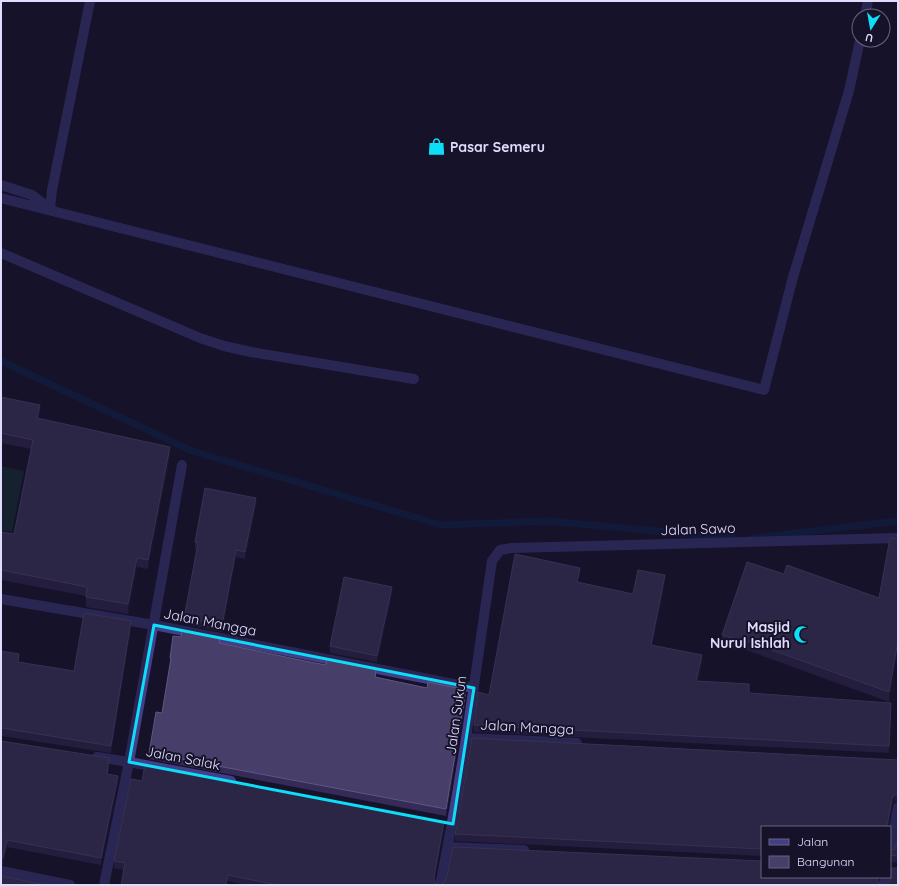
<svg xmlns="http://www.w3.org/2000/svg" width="899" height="886" font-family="Quicksand,sans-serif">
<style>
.green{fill:#153434}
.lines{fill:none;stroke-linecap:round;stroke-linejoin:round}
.stream{stroke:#0f244c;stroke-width:7}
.minor{stroke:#423e88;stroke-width:10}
.wall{fill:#352b58}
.shaded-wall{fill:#21193e}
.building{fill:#473e69;stroke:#5f5781}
.marked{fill:none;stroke:#0eddf8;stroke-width:3;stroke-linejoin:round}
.labels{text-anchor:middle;stroke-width:4;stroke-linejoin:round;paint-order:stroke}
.poi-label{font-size:14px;font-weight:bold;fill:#e0dcfe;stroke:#16122a;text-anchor:start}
.street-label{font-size:14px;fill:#e0dcfe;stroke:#16122a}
</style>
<rect width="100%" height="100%" fill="#16122a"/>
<path class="green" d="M 1,466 L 24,471 L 12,532 L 1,530 Z"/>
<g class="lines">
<g class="stream">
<path d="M 1,361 L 192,451 L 441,525 L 547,521 L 733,538"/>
<path d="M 753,538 L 898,521"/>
</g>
<g class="minor">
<path d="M 865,16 L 868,1"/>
<path d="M 1,185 L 32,195 L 50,209 L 52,190 L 90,1"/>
<path d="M 1,198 L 764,390 L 793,277 L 849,91 L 860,40"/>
<path d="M 1,253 L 200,338 L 224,346 L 251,352 L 414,379"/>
<path d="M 1,599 L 154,625 L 474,688"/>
<path d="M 467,738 L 577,743"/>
<path d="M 97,757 L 129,762 L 231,781"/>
<path d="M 448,847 L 524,850"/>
<path d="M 890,851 L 898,807"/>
<path d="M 1,871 L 70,885"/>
<path d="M 104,885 L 129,762 L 182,465"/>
<path d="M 440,885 C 462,778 476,670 492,561 L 500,550 L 512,548 L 898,538"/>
<path d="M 884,885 L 885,877"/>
</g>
</g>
<g class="wall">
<path d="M 1,397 L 40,415 L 39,418 L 170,456 L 148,569 L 137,567 L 128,614 L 86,607 L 86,596 L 1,580 L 1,532 L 14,534 L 31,449 L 1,443 Z"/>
<path d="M 256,505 L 245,559 L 236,557 L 222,632 L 184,624 L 184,618 L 197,550 L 195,549 L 195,542 Z"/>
<path d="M 890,538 L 889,702 L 741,648 L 740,651 L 722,645 L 722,635 L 784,574 L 879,598 Z"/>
<path d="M 580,575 L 578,582 L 633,594 L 665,582 L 652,646 L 702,662 L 698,681 L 749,693 L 891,710 L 889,753 L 474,732 L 474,725 Z"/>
<path d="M 392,594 L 377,662 L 330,653 L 330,646 Z"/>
<path d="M 131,628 L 111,753 L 2,736 L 1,736 L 1,651 L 19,662 L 74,671 Z"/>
<path d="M 220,643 L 305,661 L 376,675 L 376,677 L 466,697 L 446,816 L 149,759 L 149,753 L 162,713 L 170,665 L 170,658 Z"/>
<path d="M 1,741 L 109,765 L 108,774 L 118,783 L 101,865 L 7,847 L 3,865 L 1,865 Z"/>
<path d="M 898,760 L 898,801 L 895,801 L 892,805 L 888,827 L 762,827 L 762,856 L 455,841 L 455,834 L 459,821 L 459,814 Z"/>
<path d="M 142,781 L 444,829 L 434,880 L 435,883 L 439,885 L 878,881 L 880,884 L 898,885 L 246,885 L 228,881 L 124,870 L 114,868 L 114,861 Z"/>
<path d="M 898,837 L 898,863 L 890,862 L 890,850 L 895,849 Z"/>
</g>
<g class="shaded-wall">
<path d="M 40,405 L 40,415 L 37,427 L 37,418 Z"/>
<path d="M 170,447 L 170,456 L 148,569 L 148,560 Z"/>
<path d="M 256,498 L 256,505 L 245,559 L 245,552 Z"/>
<path d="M 236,550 L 236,557 L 222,632 L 222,625 Z"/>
<path d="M 137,558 L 137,567 L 128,614 L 128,604 Z"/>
<path d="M 580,568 L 580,575 L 577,589 L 577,582 Z"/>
<path d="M 665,575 L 665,582 L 651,652 L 651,645 Z"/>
<path d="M 392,587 L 392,594 L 377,662 L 377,656 Z"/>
<path d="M 131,621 L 131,628 L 111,753 L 111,746 Z"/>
<path d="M 741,639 L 741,648 L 740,651 L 740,641 Z"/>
<path d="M 898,641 L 898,651 L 889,702 L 889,692 Z"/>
<path d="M 702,655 L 702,662 L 696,688 L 696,681 Z"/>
<path d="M 466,690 L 466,697 L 446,816 L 446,809 Z"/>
<path d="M 2,728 L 2,736 L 1,736 L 1,729 Z"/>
<path d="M 109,758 L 109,765 L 107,781 L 107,774 Z"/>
<path d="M 118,776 L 118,783 L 101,865 L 101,858 Z"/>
<path d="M 895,794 L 895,801 L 892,805 L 888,827 L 887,827 L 892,799 Z"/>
<path d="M 444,822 L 444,829 L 434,884 L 434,877 Z"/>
<path d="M 7,840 L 7,847 L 3,865 L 3,858 Z"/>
<path d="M 228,875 L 227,885 L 226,885 Z"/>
</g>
<g class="building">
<path d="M 1,397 L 40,405 L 37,418 L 170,447 L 148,560 L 137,558 L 128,604 L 86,597 L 87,587 L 1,570 L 1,532 L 14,534 L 33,440 L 1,433 Z"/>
<path d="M 205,488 L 256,498 L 245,552 L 236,550 L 222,625 L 184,618 L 198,543 L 195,542 Z"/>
<path d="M 890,538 L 898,539 L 898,641 L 889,692 L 741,639 L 740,641 L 722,635 L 747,562 L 784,574 L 787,565 L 879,598 Z"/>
<path d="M 515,554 L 580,568 L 577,582 L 633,594 L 638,570 L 665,575 L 651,645 L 702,655 L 696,681 L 749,684 L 749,693 L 891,703 L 889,746 L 474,725 L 478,692 L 489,695 Z"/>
<path d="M 344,577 L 392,587 L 377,656 L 330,646 Z"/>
<path d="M 84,613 L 131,621 L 111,746 L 2,728 L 1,729 L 1,651 L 19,654 L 18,662 L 74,671 Z"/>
<path d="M 182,630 L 220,638 L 219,643 L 305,661 L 326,665 L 327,659 L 376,669 L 375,677 L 427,688 L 428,682 L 466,690 L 446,809 L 149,753 L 156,712 L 162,713 L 171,658 L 170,658 L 173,636 L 181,637 Z"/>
<path d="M 472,738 L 898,760 L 898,794 L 895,794 L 892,799 L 887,827 L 762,827 L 762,849 L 455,834 L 459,818 L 459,814 Z"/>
<path d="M 1,741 L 109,758 L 107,774 L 118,776 L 101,858 L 7,840 L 3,858 L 1,858 Z"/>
<path d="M 145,765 L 444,822 L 434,877 L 435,883 L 439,885 L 442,884 L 446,880 L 453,847 L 762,861 L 762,877 L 878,877 L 878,881 L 880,884 L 886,884 L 890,879 L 891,868 L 898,868 L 898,885 L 277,885 L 228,875 L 226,885 L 121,885 L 125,863 L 114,861 L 131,779 L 142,781 Z"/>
<path d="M 898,837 L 898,856 L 890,855 L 890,850 L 895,849 Z"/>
<path d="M 1,876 L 45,885 L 1,885 Z"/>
</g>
<path d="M0 0H899V886H0ZM 154,625 L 474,688 L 453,824 L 129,762 Z" fill="#16122a" fill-opacity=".55" fill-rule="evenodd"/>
<path class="marked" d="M 154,625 L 474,688 L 453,824 L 129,762 Z"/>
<defs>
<symbol id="shop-bare" viewBox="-9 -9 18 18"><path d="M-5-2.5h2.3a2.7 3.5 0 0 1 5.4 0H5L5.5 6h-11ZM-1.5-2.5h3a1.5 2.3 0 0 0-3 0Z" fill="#0eddf8" stroke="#16122a" stroke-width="2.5" paint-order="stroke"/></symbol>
<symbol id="mosque-bare" viewBox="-9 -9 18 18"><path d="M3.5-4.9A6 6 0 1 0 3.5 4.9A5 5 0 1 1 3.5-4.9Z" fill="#0eddf8" stroke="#16122a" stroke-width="2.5" paint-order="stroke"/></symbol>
</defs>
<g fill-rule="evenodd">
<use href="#shop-bare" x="424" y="134" width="25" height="25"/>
<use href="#mosque-bare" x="790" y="622" width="25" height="25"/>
</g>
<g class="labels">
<g class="poi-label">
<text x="450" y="152">Pasar Semeru</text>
<text x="790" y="632" text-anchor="end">Masjid<tspan x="790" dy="16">Nurul Ishlah</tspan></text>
</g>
<g class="street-label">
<text transform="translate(698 529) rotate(-2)" y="5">Jalan Sawo</text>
<text transform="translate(210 622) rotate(11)" y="5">Jalan Mangga</text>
<text transform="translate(456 715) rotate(-82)" y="5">Jalan Sukun</text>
<text transform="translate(527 727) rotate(3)" y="5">Jalan Mangga</text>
<text transform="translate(183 758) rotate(11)" y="5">Jalan Salak</text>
</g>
</g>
<rect width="899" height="886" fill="none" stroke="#e0dcfe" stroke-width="4"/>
<rect x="761" y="826" width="130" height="52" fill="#16122a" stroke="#67637f"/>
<rect x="769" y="839" width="20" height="6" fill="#423e88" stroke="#67637f"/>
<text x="797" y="846" font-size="12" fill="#e0dcfe">Jalan</text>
<rect x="769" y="856" width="20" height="12" fill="#473e69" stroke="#67637f"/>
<text x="797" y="866" font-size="12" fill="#e0dcfe">Bangunan</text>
<g transform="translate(871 28) rotate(191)"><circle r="19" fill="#16122a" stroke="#67637f"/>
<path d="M0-3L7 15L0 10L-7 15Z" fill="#0eddf8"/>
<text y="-6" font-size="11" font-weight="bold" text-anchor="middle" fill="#e0dcfe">U</text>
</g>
</svg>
